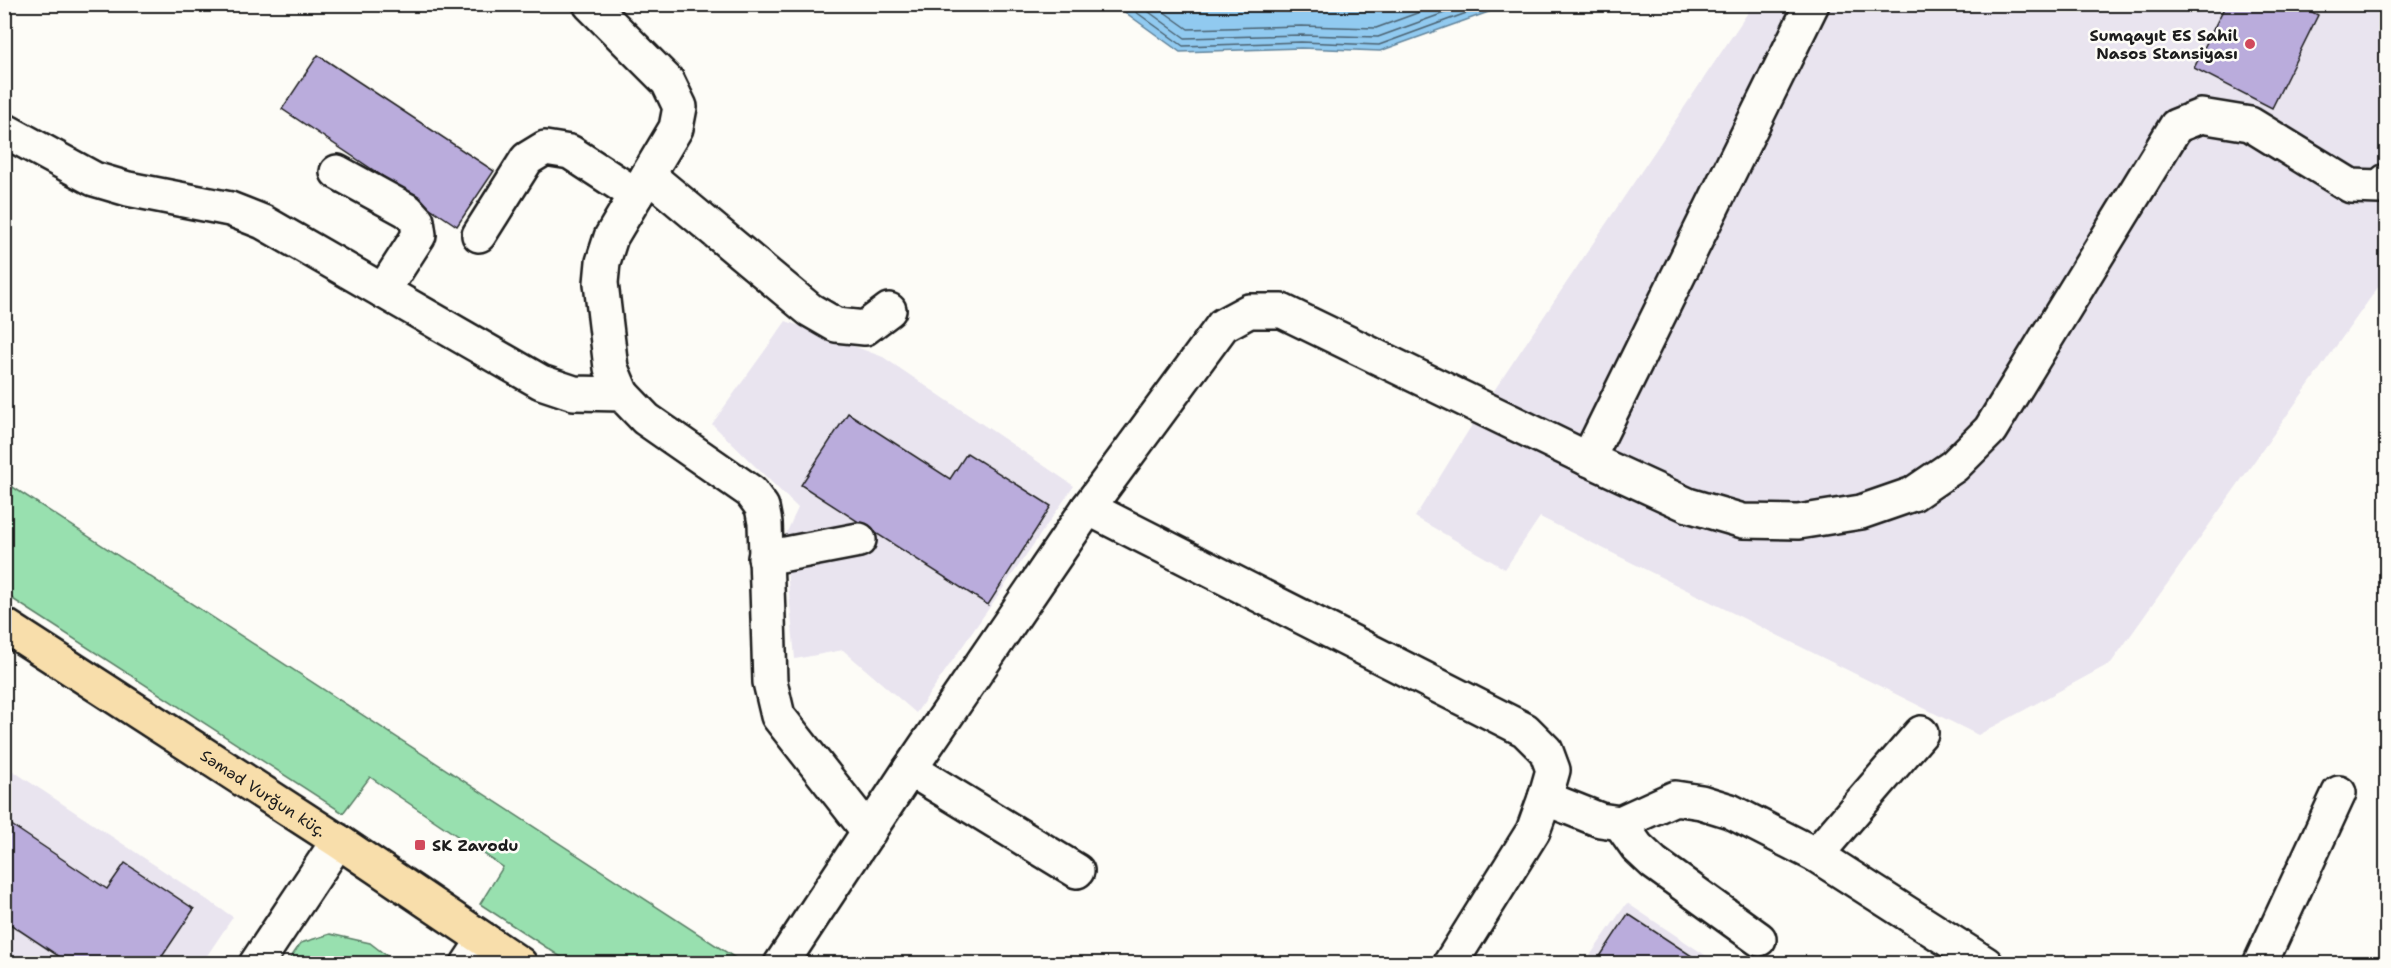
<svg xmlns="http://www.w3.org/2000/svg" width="2391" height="968" font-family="'Shantell Sans',sans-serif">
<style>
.built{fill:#e9e4ef}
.green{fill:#98e0af;stroke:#5a7e66;stroke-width:1.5}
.water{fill:#91caf0;stroke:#62849b;stroke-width:1.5}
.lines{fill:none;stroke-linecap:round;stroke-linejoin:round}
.shore{stroke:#4b6271;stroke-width:1.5}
.building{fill:#baacdc;stroke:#1c1c1c;stroke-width:1.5}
.minor-casing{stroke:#1c1c1c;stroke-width:38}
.major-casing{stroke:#1c1c1c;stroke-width:38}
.minor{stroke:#fdfcf7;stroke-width:33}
.major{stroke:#f8deab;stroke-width:33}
.poi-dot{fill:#d1495b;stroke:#fdfcf7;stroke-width:2}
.labels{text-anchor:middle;stroke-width:5;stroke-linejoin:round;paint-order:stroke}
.poi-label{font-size:16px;font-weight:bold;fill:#1c1c1c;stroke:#fdfcf7;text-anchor:end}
.street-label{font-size:16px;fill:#1c1c1c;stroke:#fdfcf7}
</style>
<rect width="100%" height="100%" fill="#fdfcf7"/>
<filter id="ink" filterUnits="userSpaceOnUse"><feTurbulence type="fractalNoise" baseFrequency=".0167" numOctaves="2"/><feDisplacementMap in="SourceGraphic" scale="12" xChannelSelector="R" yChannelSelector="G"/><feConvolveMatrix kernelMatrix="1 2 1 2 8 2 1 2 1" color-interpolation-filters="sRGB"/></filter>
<g filter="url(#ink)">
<g class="built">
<path d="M 1753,5 L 2386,5 L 2386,276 L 2111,663 L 1978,735 L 1540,517 L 1505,569 L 1415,517 L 1483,407 Z"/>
<path d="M 786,321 L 883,357 L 1074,486 L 916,713 L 843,650 L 795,659 L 784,538 L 798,508 L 712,424 Z"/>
<path d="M 4,765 L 233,917 L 202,963 L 5,963 Z"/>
<path d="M 1627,903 L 1717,963 L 1584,964 Z"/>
</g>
<g class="green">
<path d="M 5,482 L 743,963 L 570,963 L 480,904 L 503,867 L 370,777 L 343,813 L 5,594 Z"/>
<path d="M 330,934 L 370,943 L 396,963 L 287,963 L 301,943 Z"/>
</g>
<path class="water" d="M 1115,5 L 1508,5 L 1380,51 L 1301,48 L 1180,52 Z"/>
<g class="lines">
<g class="shore">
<path d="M 1125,4 L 1183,46 L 1301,42 L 1379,45 L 1491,4"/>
<path d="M 1138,4 L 1185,38 L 1301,35 L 1378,37 L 1469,4"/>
<path d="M 1153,4 L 1188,29 L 1301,26 L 1376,28 L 1442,4"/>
</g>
</g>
<g class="building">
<path d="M 2226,4 L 2297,4 L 2318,15 L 2272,108 L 2194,68 Z"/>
<path d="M 318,55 L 494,171 L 457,226 L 282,109 Z"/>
<path d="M 848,413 L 950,479 L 967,453 L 1051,506 L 988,605 L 801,485 Z"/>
<path d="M 4,820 L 107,889 L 125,863 L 194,909 L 157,964 L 60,964 L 63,959 L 4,920 Z"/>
<path d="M 1628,914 L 1704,964 L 1595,964 Z"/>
</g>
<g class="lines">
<defs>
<g id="minor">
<path d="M 590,4 L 668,82 L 680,107 L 676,128 L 611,237 L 603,262 L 601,283 L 611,368 L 622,394"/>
<path d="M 4,130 L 94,179 L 128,189 L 230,209 L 263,222 L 541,382 L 574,393 L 622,394 L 646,419 L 751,492 L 762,507 L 765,523 L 770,682 L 778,716 L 869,832"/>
<path d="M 337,172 L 408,211 L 417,221 L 419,235 L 383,291"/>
<path d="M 648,175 L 810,310 L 836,325 L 865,328 L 889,310"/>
<path d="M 479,235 L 527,159 L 545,148 L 570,152 L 636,195"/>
<path d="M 1588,459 L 1812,4"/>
<path d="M 1088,508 L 1525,730 L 1546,751 L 1553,770 L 1545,798 L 1533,831 L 1450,964"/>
<path d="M 765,558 L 859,540"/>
<path d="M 910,769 L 1077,871"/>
<path d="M 1545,798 L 1600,820 L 1620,823 L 1675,798 L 1701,802 L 1730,811 L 1816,855 L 1921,733"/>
<path d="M 1620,823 L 1637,847 L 1654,863 L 1759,939"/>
<path d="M 1816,855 L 1986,964"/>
<path d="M 256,964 L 338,841"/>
<path d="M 468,964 L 484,940"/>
<path d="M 781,964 L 910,769 L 1088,508 L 1223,325 L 1249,311 L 1282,311 L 1588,459 L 1688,505 L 1743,521 L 1798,522 L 1861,512 L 1913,494 L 1954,466 L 1990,430 L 2176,126 L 2201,116 L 2250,124 L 2351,186 L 2380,187 L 2386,181"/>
<path d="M 2260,964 L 2339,793"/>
</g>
<g id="major">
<path id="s1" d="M 4,625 L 338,841 L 520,964"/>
</g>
</defs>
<use href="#minor" class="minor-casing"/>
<use href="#major" class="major-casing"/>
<use href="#minor" class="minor"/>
<use href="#major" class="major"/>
</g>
</g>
<g class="poi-dot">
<circle cx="2250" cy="44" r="6"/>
<rect x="414" y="839" width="12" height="12" rx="3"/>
</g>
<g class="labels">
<g class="poi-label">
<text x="2238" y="41">Sumqayıt ES Sahil<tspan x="2238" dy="18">Nasos Stansiyası</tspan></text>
<text x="432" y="851" text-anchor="start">SK Zavodu</text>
</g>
<g class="street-label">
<text dy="6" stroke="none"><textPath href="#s1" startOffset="309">Səməd Vurğun küç.</textPath></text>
</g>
</g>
<rect width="2391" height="968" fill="none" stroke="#fdfcf7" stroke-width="24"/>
<rect x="12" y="12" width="2367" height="944" fill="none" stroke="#1c1c1c" stroke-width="2" filter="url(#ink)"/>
</svg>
